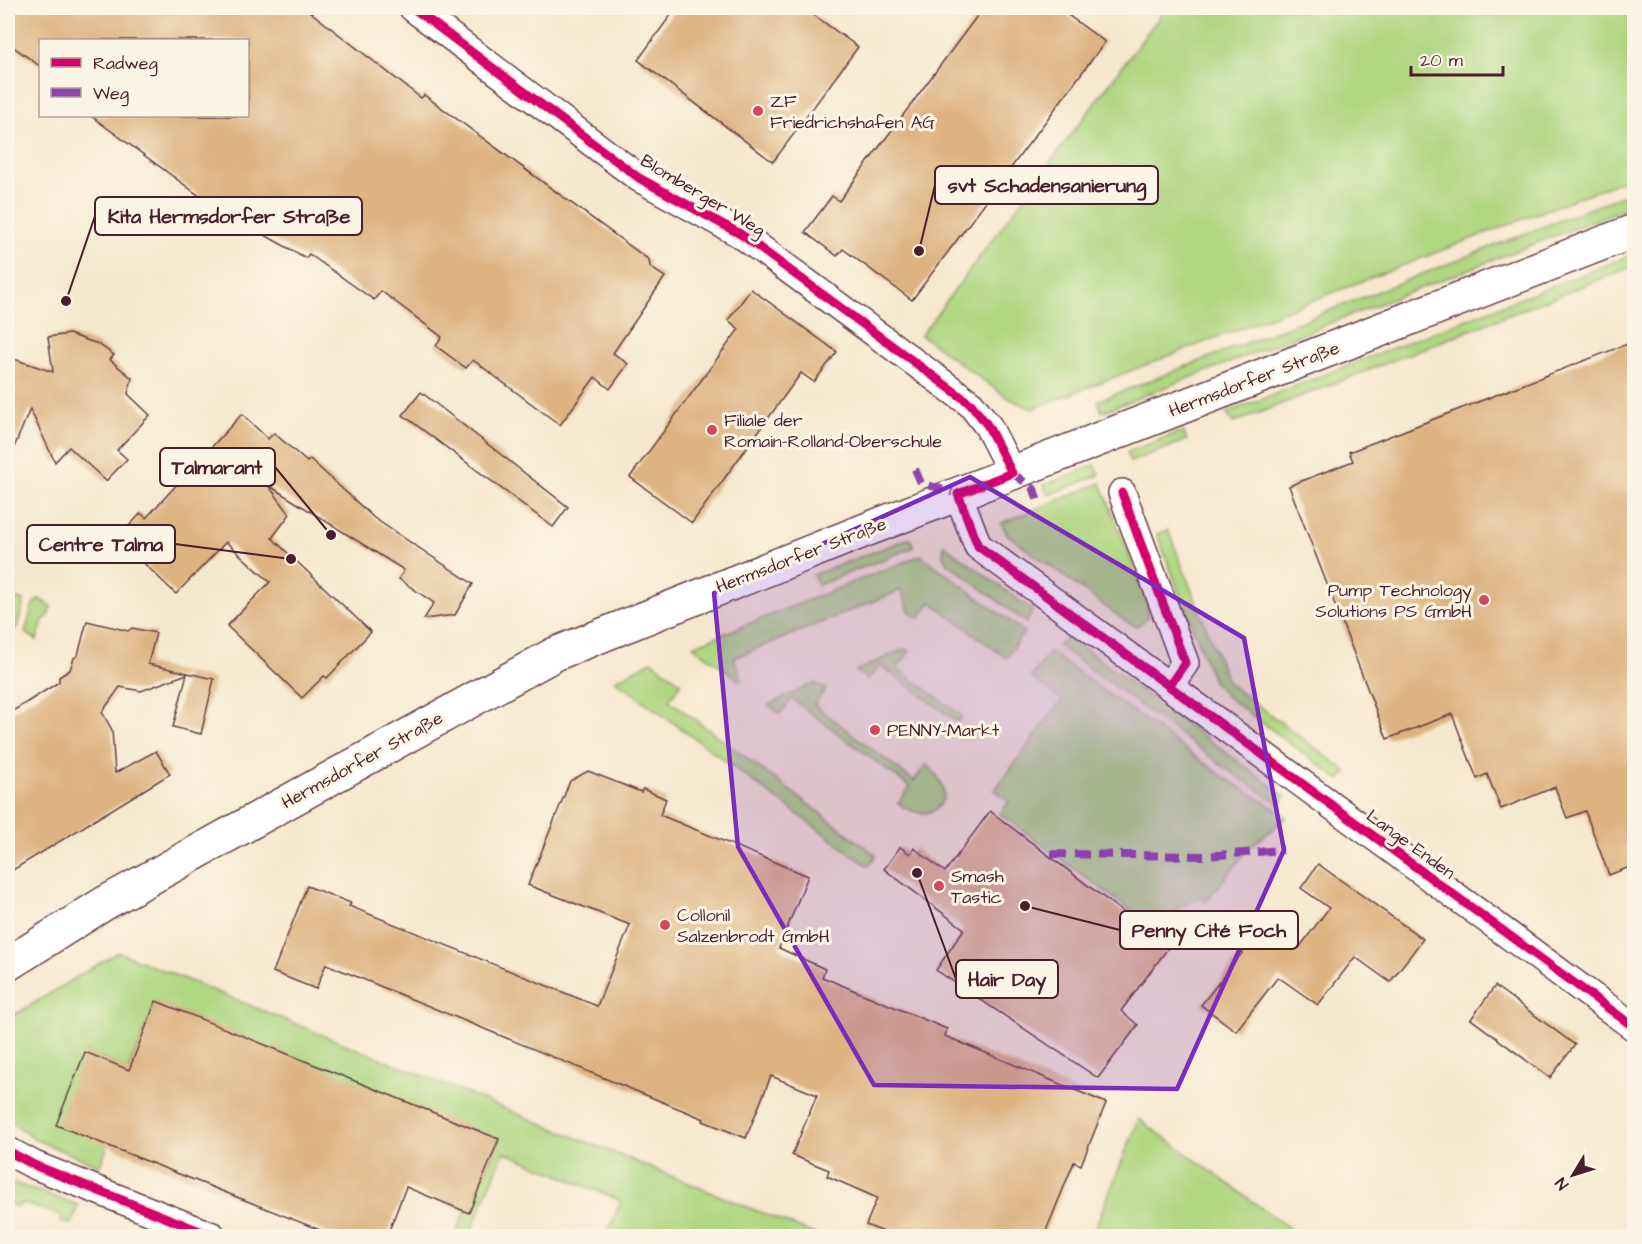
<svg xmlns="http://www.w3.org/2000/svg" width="1642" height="1244" font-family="'Architects Daughter',sans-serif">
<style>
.green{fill:#afd681;stroke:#7c7a56;stroke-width:1.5}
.building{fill:#dcb381}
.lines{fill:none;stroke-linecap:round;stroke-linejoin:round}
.street-casing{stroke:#643d43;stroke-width:30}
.secondary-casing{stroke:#643d43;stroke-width:36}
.street{stroke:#fff;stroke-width:27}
.secondary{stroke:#fff;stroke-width:33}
.quiet{stroke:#8e44ad;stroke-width:8;stroke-dasharray:15 8;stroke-linecap:butt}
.cycleway-casing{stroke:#fcf5e5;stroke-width:13}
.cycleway{stroke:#d6006c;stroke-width:9}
.marked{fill:#7b2cbf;fill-opacity:0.2;stroke:#7b2cbf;stroke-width:4.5;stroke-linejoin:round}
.poi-dot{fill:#d1495b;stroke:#fcf5e5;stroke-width:2}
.labels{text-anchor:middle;stroke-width:6;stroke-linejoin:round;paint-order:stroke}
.poi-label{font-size:18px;fill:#4a1f2b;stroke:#fcf5e5;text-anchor:start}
.street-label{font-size:18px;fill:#4a1f2b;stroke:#fcf5e5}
.leader{fill:none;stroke:#4a1f2b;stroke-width:2}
.callout-dot{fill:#4a1f2b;stroke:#fcf5e5;stroke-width:2}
.callout{fill:#fcf5e5;stroke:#4a1f2b;stroke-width:2}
.callout-label{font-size:20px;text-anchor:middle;font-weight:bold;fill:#4a1f2b}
</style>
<rect width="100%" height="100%" fill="#fcf5e5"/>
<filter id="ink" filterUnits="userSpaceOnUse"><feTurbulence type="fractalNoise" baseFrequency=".0167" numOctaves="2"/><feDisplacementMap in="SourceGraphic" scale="12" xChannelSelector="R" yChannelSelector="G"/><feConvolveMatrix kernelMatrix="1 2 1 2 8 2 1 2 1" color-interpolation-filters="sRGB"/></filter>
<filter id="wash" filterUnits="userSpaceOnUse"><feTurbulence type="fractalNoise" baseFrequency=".008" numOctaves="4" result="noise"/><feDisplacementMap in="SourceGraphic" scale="24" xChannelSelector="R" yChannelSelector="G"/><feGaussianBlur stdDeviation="1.35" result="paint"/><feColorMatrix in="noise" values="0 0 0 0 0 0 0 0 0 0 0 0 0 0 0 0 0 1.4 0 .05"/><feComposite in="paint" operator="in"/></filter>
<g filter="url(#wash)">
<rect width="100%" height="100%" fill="#f6e8ce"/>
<g class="green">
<path d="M 1166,8 L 1634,8 L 1634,176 L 1032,409 L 1008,398 L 921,335 Z"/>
<path d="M 1634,191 L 1634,205 L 1102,412 L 1098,401 Z"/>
<path d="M 1634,254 L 1634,266 L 1233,423 L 1226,413 Z"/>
<path d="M 1183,431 L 1187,440 L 1130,462 L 1127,452 Z"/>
<path d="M 1095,465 L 1099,475 L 1048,495 L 1044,485 Z"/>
<path d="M 1101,483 L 1148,605 L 1147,619 L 1137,626 L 1128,623 L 1008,535 L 1001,523 Z"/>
<path d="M 1168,530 L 1228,683 L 1347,772 L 1340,780 L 1227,697 L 1213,681 L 1157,534 Z"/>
<path d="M 910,538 L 914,547 L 818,585 L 813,575 Z"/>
<path d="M 944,545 L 1032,610 L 1027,623 L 948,563 L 943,556 Z"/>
<path d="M 921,555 L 1024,632 L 1006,658 L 931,602 L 919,618 L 910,612 L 901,590 L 734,658 L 742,679 L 739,680 L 693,646 Z"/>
<path d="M 8,597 L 24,601 L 17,627 L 8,633 Z"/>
<path d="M 39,599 L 51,606 L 48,617 L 43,620 L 37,640 L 25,633 L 33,604 Z"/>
<path d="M 1069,637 L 1285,796 L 1281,805 L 1227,769 L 1058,645 Z"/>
<path d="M 904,649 L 910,651 L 897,668 L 962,716 L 958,722 L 880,665 L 868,680 L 856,671 Z"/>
<path d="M 1050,652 L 1225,778 L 1281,812 L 1286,818 L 1248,849 L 1206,902 L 1199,897 L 1179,907 L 1160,932 L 1000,814 L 1009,802 L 995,790 L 1062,700 L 1031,677 Z"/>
<path d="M 652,661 L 681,683 L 669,700 L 876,855 L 868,866 L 615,680 Z"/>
<path d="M 814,683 L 826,689 L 814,705 L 914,781 L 926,765 C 964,794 934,831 898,803 L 910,787 L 792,699 L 780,714 L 769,705 Z"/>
<path d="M 118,952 L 819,1236 L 724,1236 L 719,1233 L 682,1236 L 607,1236 L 621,1201 L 504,1152 L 469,1236 L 455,1236 L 465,1211 L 469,1212 L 499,1140 L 156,1002 L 128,1070 L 86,1052 L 108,1145 L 100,1166 L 36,1140 L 8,1120 L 8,1019 Z"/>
<path d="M 1139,1119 L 1300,1236 L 1092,1236 Z"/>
<path d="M 8,1181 L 78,1205 L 72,1224 L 60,1221 L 60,1215 L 21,1203 L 19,1207 L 8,1204 Z"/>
</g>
<g id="blocks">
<g class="building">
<path d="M 8,8 L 305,8 L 421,98 L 424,95 L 649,260 L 650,267 L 665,277 L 613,353 L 628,364 L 610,389 L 595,377 L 560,425 L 473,360 L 466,368 L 436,346 L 442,337 L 381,291 L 374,300 L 309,254 L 306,258 L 216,208 L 91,116 L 248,116 L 248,40 L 40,40 L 40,66 L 8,43 Z"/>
<path d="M 676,8 L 804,8 L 858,47 L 773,162 L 638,60 Z"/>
<path d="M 983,8 L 1058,8 L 1105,42 L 912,300 L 843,249 L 837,256 L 805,232 L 832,196 L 839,201 Z"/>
<path d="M 751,289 L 837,352 L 814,382 L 801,373 L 692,523 L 630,477 L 739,329 L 728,320 Z"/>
<path d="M 69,334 L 98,344 L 114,355 L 110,360 L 132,378 L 128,394 L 150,415 L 117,450 L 127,459 L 106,481 L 69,447 L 55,462 L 30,409 L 8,462 L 8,357 L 53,372 L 48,337 Z"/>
<path d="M 1635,341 L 1635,865 L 1609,875 L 1585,811 L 1567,818 L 1555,787 L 1501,809 L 1487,774 L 1477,779 L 1452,714 L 1387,739 L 1289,486 L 1353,461 L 1349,452 Z"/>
<path d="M 421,392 L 568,507 L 553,527 L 403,415 Z"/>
<path d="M 242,414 L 268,439 L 274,433 L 307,462 L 310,459 L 374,518 L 473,584 L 455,615 L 424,619 L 434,603 L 399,579 L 404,570 L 268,485 L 290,514 L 272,538 L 371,632 L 327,678 L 324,676 L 302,698 L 227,626 L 270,582 L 226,542 L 176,594 L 152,571 L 118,538 L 141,513 L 146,518 Z"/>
<path d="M 87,621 L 128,631 L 132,628 L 156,633 L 148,664 L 214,679 L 201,734 L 173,727 L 187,674 L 141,691 L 120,687 L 102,712 L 112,730 L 115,773 L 156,751 L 170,774 L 8,873 L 8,714 L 59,682 L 59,677 L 70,670 L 74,658 L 78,655 Z"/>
<path d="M 588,771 L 641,792 L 643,789 L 666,799 L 660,815 L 808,876 L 779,948 L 825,969 L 822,977 L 947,1029 L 945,1036 L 1106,1103 L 1081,1165 L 1074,1162 L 1044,1236 L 894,1236 L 866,1225 L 877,1198 L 827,1176 L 829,1170 L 792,1155 L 817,1095 L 771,1076 L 746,1138 L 703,1121 L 704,1119 L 326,964 L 316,989 L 273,972 L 307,886 L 351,903 L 349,906 L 597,1006 L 630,925 L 528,885 L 570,781 Z"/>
<path d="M 990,811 L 1169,947 L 1121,1011 L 1138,1025 L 1098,1078 L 936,970 L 964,929 L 884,869 L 900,847 L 910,854 L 914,848 L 945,872 Z"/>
<path d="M 1318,864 L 1423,939 L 1390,982 L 1355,957 L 1318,1005 L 1278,977 L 1236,1031 L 1201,1005 L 1265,924 L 1299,948 L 1329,908 L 1301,888 Z"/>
<path d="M 1495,986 L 1575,1045 L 1550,1078 L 1471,1019 Z"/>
<path d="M 156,1001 L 499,1139 L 469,1213 L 406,1187 L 387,1236 L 335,1236 L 56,1125 L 85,1052 L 129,1070 Z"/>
</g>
</g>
</g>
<g filter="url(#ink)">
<use href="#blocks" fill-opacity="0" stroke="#643d43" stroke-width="1.5"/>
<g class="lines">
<defs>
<g id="street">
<path d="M 413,8 L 639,178 L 742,235 L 971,404 L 988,426 L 1012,473"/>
<path d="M 1122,493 L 1185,663 L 1169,686"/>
<path d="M 958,494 L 978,546 L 1634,1027"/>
<path d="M 8,1151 L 34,1165 L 212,1236"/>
</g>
<path id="secondary" d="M 8,964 L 105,903 L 555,654 L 858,533 L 1634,231"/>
</defs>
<use href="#street" class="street-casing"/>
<use href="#secondary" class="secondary-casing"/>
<use href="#street" class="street"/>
<use href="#secondary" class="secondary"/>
<g class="quiet">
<path d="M 915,469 L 921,483 L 958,494"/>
<path d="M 1012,473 L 1034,489 L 1038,502"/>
<path d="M 1051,854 L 1205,856 L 1283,850"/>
</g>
<defs>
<g id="cycleway">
<path d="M 413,8 L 639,178 L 742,235 L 971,404 L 988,426 L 1012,473 L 958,494 L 978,546 L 1634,1027"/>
<path d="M 1122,493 L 1185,663 L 1169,686"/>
<path d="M 8,1151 L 34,1165 L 212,1236"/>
</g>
</defs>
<use href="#cycleway" class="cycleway-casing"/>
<use href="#cycleway" class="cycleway"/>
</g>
</g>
<path class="marked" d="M 970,477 L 1244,638 L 1284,850 L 1177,1089 L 874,1085 L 738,847 L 714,593 Z"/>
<g class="poi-dot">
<circle cx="758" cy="111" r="6"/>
<circle cx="712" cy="430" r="6"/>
<circle cx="1484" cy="600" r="6"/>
<circle cx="875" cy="730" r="6"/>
<circle cx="939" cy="886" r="6"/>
<circle cx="665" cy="925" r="6"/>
</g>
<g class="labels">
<g class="poi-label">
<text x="770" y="107">ZF<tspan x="770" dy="21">Friedrichshafen AG</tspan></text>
<text x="724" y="426">Filiale der<tspan x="724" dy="21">Romain-Rolland-Oberschule</tspan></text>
<text x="1472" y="596" text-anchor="end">Pump Technology<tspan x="1472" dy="21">Solutions PS GmbH</tspan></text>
<text x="887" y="736">PENNY-Markt</text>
<text x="951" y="882">Smash<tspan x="951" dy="21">Tastic</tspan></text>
<text x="677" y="921">Collonil<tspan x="677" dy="21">Salzenbrodt GmbH</tspan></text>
</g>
<g class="street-label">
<text transform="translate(703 195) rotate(31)" y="6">Blomberger Weg</text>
<text transform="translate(1254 379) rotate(-21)" y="6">Hermsdorfer Straße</text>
<text transform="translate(801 555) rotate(-21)" y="6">Hermsdorfer Straße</text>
<text transform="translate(362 760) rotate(-29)" y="6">Hermsdorfer Straße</text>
<text transform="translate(1411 844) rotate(36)" y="6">Lange Enden</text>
</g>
</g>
<path class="leader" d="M919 251L935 185M66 301L95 216M331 535L275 467M291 559L175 544M1025 906L1120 930M917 873L956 979"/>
<g class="callout-dot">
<circle cx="919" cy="251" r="6"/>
<circle cx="66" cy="301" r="6"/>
<circle cx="331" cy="535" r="6"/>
<circle cx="291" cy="559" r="6"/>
<circle cx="1025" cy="906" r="6"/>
<circle cx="917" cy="873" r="6"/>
</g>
<g class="callout">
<rect x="935" y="166" width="223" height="38" rx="6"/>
<rect x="95" y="197" width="267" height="38" rx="6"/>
<rect x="160" y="448" width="115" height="38" rx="6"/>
<rect x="27" y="525" width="148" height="38" rx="6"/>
<rect x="1120" y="911" width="178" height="38" rx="6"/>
<rect x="956" y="960" width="102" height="38" rx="6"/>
</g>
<g class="callout-label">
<text x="1047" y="192">svt Schadensanierung</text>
<text x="229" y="223">Kita Hermsdorfer Straße</text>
<text x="217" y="474">Talmarant</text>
<text x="101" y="551">Centre Talma</text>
<text x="1209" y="937">Penny Cité Foch</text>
<text x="1007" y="986">Hair Day</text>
</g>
<rect width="1642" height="1244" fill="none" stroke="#fcf5e5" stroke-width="30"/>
<rect x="39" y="39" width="210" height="78" fill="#fcf5e5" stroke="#b59f9b" stroke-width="1.5"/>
<rect x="51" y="58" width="30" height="9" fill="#d6006c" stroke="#b59f9b" stroke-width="1.5"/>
<text x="93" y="69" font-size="18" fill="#4a1f2b">Radweg</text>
<rect x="51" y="88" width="30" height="9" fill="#8e44ad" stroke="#b59f9b" stroke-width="1.5"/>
<text x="93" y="99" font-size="18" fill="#4a1f2b">Weg</text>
<g transform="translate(1573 1175) rotate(232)" stroke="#fcf5e5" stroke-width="4.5" paint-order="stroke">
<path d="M0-4.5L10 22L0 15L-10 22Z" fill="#4a1f2b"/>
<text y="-9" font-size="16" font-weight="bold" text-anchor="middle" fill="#4a1f2b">N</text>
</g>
<path d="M1411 66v9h92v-9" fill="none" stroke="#4a1f2b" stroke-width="3"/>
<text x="1420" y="66" font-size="18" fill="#4a1f2b" stroke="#fcf5e5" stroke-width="4.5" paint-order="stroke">20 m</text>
</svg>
